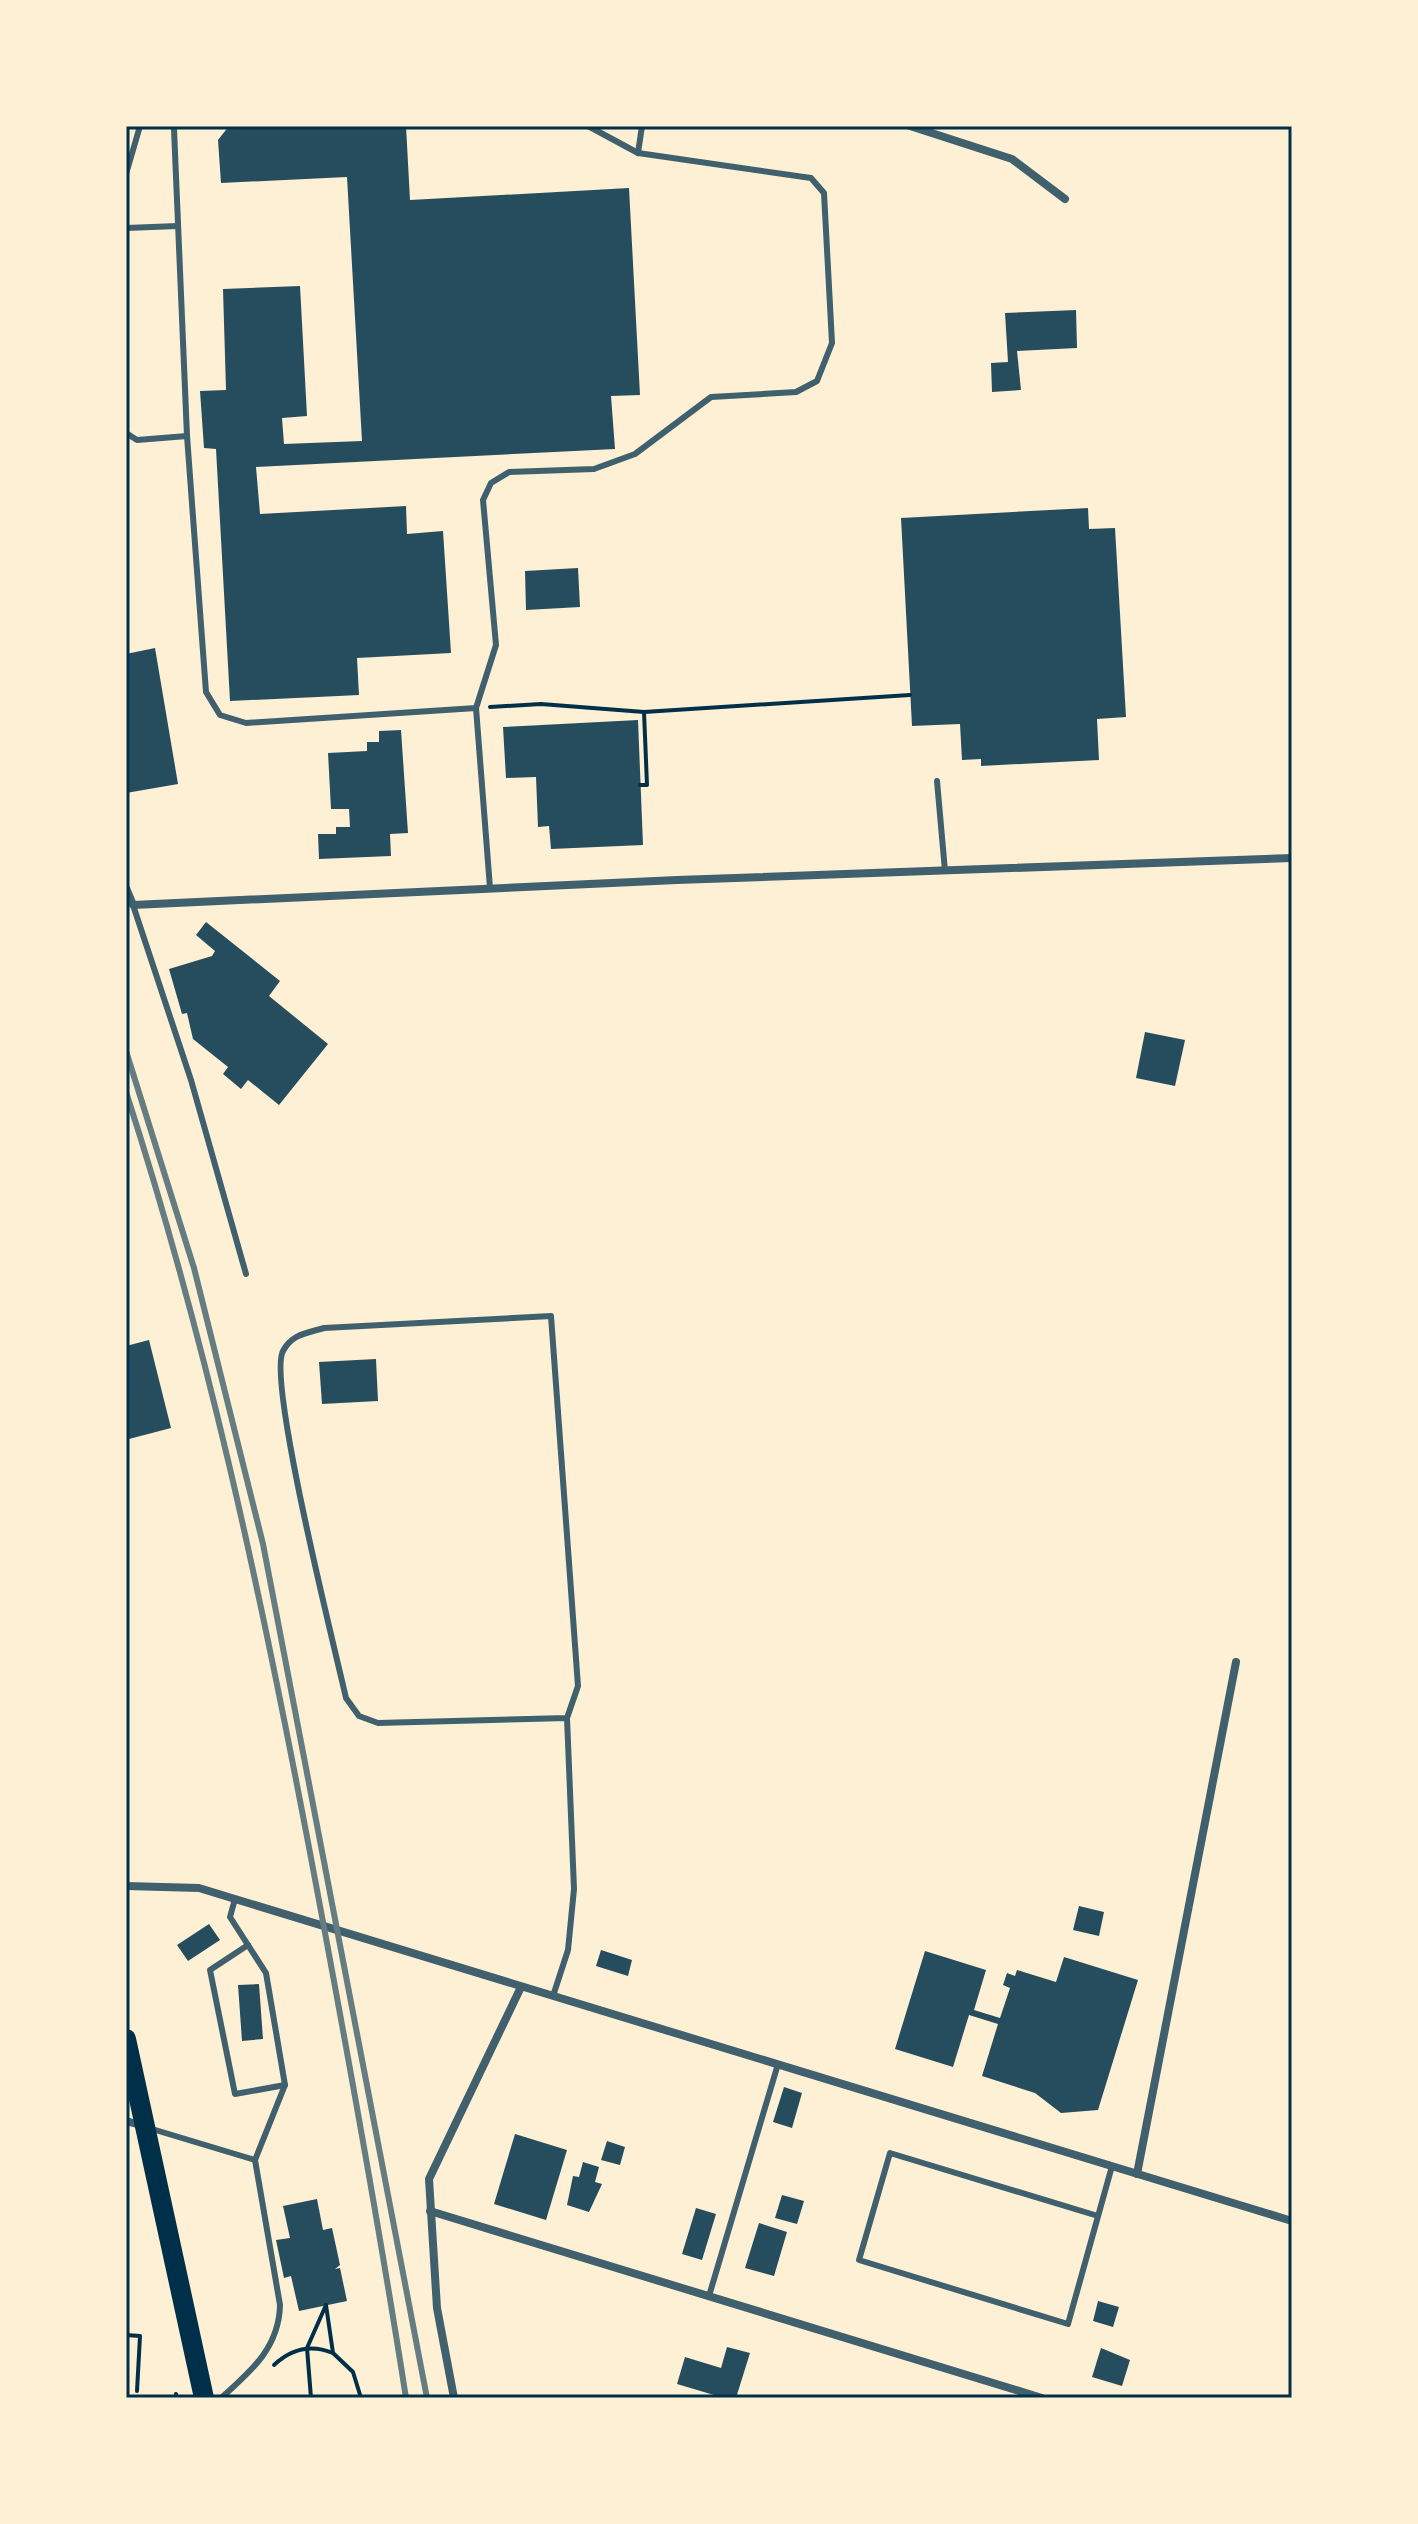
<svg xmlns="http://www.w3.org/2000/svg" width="1418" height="2524" font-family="'Titillium Web',sans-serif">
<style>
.building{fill:#264d5e}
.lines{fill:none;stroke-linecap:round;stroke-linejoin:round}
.path{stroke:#003049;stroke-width:4}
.service{stroke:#3f606c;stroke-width:6}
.minor{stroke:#3f606c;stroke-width:8}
.primary{stroke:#003049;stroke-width:20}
.rail{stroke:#657d81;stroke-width:6}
.neatline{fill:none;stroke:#003049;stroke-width:3}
</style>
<rect width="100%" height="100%" fill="#fdf0d5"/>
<g class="building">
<path d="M 229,126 L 406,126 L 410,200 L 629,188 L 640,395 L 611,396 L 615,449 L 256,467 L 260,514 L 406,506 L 407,534 L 443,531 L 451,653 L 357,658 L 359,695 L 230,701 L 216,449 L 204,448 L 200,391 L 226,390 L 223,289 L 300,286 L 307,416 L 282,418 L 284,444 L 362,441 L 347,177 L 221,183 L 218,140 Z"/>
<path d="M 1076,310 L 1077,348 L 1017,351 L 1021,390 L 992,392 L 991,363 L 1008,362 L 1005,313 Z"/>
<path d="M 1088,508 L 1089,529 L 1115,528 L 1126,717 L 1097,719 L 1099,760 L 981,766 L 981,759 L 962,760 L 960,724 L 912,726 L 901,518 Z"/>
<path d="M 578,568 L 580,607 L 526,610 L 525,571 Z"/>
<path d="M 155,648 L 178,784 L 126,793 L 126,654 Z"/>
<path d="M 638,720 L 643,845 L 551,849 L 549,826 L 538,827 L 536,777 L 506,778 L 503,727 Z"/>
<path d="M 401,730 L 408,833 L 390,834 L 391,856 L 319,859 L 318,834 L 336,834 L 336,827 L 350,827 L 349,809 L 331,809 L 328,753 L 367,751 L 367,742 L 379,742 L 379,731 Z"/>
<path d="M 206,922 L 280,981 L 269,996 L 328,1044 L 279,1105 L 248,1080 L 241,1089 L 223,1074 L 228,1067 L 193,1039 L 187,1013 L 182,1014 L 169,969 L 212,956 L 215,951 L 196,935 Z"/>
<path d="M 1145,1032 L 1185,1040 L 1175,1086 L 1136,1078 Z"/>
<path d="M 149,1340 L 171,1428 L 129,1439 L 126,1346 Z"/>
<path d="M 376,1359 L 378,1401 L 322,1404 L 319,1362 Z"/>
<path d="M 1079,1906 L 1104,1912 L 1099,1936 L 1073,1930 Z"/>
<path d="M 209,1924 L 220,1940 L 188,1961 L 177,1945 Z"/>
<path d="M 601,1950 L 632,1960 L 628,1976 L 596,1966 Z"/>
<path d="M 925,1951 L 986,1970 L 974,2010 L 1000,2018 L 1010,1988 L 1003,1985 L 1007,1973 L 1015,1976 L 1017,1970 L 1056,1982 L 1064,1957 L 1138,1980 L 1098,2110 L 1061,2113 L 1035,2093 L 982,2076 L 998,2024 L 969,2015 L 953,2067 L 895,2049 Z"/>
<path d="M 259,1984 L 263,2039 L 242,2041 L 238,1985 Z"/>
<path d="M 784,2087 L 802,2093 L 792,2128 L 773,2122 Z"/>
<path d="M 515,2134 L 567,2150 L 546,2220 L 494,2204 Z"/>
<path d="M 607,2141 L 625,2147 L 620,2165 L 601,2160 Z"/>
<path d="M 583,2162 L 599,2167 L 595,2182 L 602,2184 L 589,2212 L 567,2205 L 573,2176 L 579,2177 Z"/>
<path d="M 782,2195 L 804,2201 L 797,2224 L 775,2218 Z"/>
<path d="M 317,2199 L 323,2230 L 332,2228 L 340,2265 L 335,2269 L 340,2268 L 347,2301 L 299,2311 L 291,2276 L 284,2278 L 276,2240 L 290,2238 L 283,2206 Z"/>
<path d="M 696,2208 L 716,2214 L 702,2260 L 682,2254 Z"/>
<path d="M 759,2223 L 787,2232 L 774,2276 L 745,2268 Z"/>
<path d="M 1098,2301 L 1119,2307 L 1113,2327 L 1093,2321 Z"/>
<path d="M 727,2347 L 750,2353 L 736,2398 L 724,2398 L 677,2384 L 685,2357 L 721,2368 Z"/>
<path d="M 1101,2348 L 1130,2360 L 1122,2386 L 1092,2377 Z"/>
</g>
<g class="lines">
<g class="path">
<path d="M 490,707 L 541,704 L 644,712 L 910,695"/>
<path d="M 640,785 L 647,785 L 644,712"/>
<path d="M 326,2305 L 333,2353 L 353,2372 L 361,2398"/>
<path d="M 126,2335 L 140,2336 L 137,2391"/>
<path d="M 274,2365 C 291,2349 311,2344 333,2353"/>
<path d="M 176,2394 L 177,2398"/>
<path d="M 311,2398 L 307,2348 L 326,2305"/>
</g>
<g class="service">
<path d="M 588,126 L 638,153 L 642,126"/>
<path d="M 126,174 L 140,126"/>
<path d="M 126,228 L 178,226"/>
<path d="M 126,433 L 137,440 L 187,436 L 174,129"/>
<path d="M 187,436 L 206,692 L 220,715 L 246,723 L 476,708 L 490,888"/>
<path d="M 476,708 L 496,645 L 483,500 L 491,483 L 509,472 L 594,469 L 635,454 L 711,397 L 796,392 L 817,381 L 832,343 L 824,193 L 811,178 L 638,153"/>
<path d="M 937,781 L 945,871"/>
<path d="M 133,905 L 191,1080 L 246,1274"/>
<path d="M 248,1945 L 210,1970 L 235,2094 L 285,2085"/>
<path d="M 553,1996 L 568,1950 L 574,1889 L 567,1718 L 378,1723 L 359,1716 L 346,1698 C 335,1649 267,1380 283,1351 C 292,1334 307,1333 324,1328 L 551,1316 L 578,1686 L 567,1718"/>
<path d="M 152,2129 L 255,2160"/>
<path d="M 1098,2216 L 890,2153 L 859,2260 L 1068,2324 L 1112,2166"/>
<path d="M 709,2296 L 778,2064"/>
<path d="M 221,2398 C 251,2371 279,2348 280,2305 L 255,2160 L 285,2085 L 266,1973 L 230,1917 L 235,1899"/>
</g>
<g class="minor">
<path d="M 910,126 L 1012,159 L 1065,199"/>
<path d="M 126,888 L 133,905 L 677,880 L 1292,858"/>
<path d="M 126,1886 L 199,1888 L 1292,2221"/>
<path d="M 126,2121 L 144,2126"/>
<path d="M 1137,2174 L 1236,1662"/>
<path d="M 430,2211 L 1042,2398"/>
<path d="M 454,2398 L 437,2308 L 429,2179 L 521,1987"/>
</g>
<path class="primary" d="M 126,2039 L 204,2398"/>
<g class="rail">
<path d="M 126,1051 L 194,1268 L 263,1544 L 427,2398"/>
<path d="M 126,1092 C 207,1342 259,1585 308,1842 C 343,2027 377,2212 406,2398"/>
</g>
</g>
<rect width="1418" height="2524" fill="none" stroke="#fdf0d5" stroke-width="256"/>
<rect x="128" y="128" width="1162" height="2268" class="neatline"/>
</svg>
